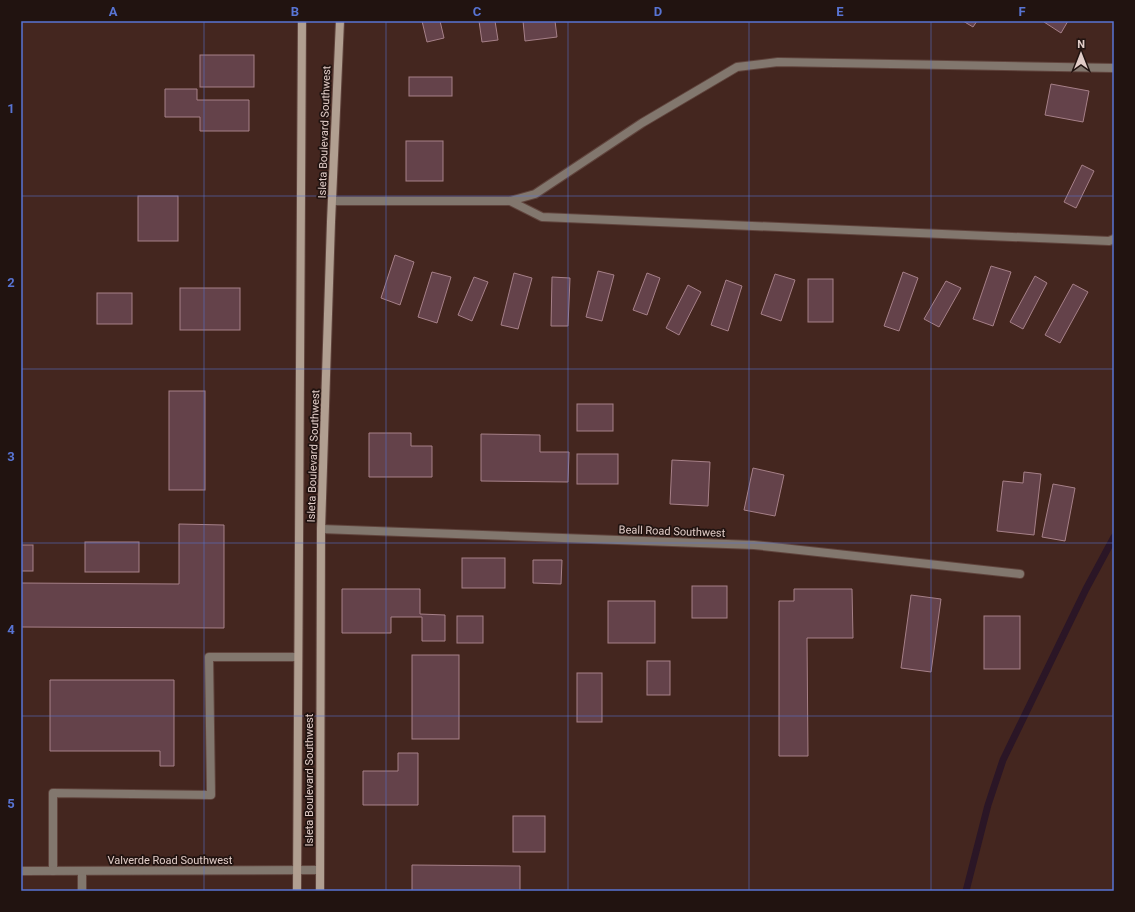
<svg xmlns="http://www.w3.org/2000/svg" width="1135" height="912" font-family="Roboto,sans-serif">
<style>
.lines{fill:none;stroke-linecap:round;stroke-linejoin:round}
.stream{stroke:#2b1626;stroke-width:7}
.building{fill:#64424a;stroke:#a68088}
.service-casing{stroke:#60443d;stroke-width:10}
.minor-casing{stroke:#60443d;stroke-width:10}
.secondary-casing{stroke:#60443d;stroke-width:10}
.service{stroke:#82776e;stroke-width:8}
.minor{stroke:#82776e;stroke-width:8}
.secondary{stroke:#b19f91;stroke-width:8}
.grid{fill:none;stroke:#5874d3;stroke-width:1;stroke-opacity:0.55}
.labels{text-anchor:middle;stroke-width:3.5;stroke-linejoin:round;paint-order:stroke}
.street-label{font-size:11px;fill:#e1ccc7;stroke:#211310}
.neatline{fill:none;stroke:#5874d3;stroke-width:1.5}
.grid-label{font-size:13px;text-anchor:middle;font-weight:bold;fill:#5874d3}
</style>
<rect width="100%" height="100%" fill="#44261f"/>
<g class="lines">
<path class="stream" d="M 966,891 L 988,805 L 1003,760 L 1086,589 L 1114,537"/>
</g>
<g class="building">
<path d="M 422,21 L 440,21 L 444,38 L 427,42 Z"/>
<path d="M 479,21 L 495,21 L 498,40 L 482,42 Z"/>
<path d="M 523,21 L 555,21 L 557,37 L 525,41 Z"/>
<path d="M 963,21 L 977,21 L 973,27 Z"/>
<path d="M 1045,21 L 1068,21 L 1061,33 L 1044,22 Z"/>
<rect x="200" y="55" width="54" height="32"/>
<rect x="409" y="77" width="43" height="19"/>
<path d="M 1051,84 L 1089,91 L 1083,122 L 1045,115 Z"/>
<path d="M 165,89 L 197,89 L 197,100 L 249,100 L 249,131 L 200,131 L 200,117 L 165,117 Z"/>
<rect x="406" y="141" width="37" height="40"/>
<path d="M 1082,165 L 1094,171 L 1076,208 L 1064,202 Z"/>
<rect x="138" y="196" width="40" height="45"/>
<path d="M 395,255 L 414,262 L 400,305 L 381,298 Z"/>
<path d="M 991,266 L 1011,272 L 993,326 L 973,319 Z"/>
<path d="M 598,271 L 614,275 L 602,321 L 586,317 Z"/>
<path d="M 432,272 L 451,277 L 437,323 L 418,317 Z"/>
<path d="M 903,272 L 918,278 L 899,331 L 884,326 Z"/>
<path d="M 514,273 L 532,278 L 518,329 L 501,325 Z"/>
<path d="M 647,273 L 660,278 L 647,315 L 633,310 Z"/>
<path d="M 775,274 L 795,280 L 781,321 L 761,314 Z"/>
<path d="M 1035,276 L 1047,283 L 1023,329 L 1010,322 Z"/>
<path d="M 474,277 L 488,282 L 472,321 L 458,315 Z"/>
<path d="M 552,277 L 570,278 L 568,326 L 551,326 Z"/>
<rect x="808" y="279" width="25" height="43"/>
<path d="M 726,280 L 742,286 L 728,331 L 711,325 Z"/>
<path d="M 946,281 L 961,288 L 939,327 L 924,319 Z"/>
<path d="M 1073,284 L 1088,292 L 1060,343 L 1045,335 Z"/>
<path d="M 688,285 L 701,292 L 679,335 L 666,328 Z"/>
<rect x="180" y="288" width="60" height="42"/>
<rect x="97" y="293" width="35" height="31"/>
<rect x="169" y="391" width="36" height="99"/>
<rect x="577" y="404" width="36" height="27"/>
<path d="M 369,433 L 411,433 L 411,446 L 432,446 L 432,477 L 369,477 Z"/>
<path d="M 481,434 L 540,435 L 540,452 L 569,452 L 568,482 L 481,481 Z"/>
<rect x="577" y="454" width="41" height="30"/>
<path d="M 672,460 L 710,462 L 708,506 L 670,504 Z"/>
<path d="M 753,468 L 784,475 L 775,516 L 744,510 Z"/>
<path d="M 1024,472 L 1041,474 L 1034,535 L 997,531 L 1003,481 L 1023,483 Z"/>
<path d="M 1053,484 L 1075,488 L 1065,541 L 1042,537 Z"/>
<path d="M 179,524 L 224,525 L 224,628 L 21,627 L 21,583 L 179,584 Z"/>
<rect x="85" y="542" width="54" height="30"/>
<rect x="21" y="545" width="12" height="26"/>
<rect x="462" y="558" width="43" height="30"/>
<path d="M 533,560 L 562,560 L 561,584 L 533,583 Z"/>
<rect x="692" y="586" width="35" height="32"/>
<path d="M 342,589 L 420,589 L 420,614 L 445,615 L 445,641 L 422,641 L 422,617 L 391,617 L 391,633 L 342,633 Z"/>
<path d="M 794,589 L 852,589 L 853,638 L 807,638 L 808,756 L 779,756 L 779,601 L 794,601 Z"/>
<path d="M 911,595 L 941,599 L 931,672 L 901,668 Z"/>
<rect x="608" y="601" width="47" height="42"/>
<rect x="457" y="616" width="26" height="27"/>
<rect x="984" y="616" width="36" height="53"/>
<rect x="412" y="655" width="47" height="84"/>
<rect x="647" y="661" width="23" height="34"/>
<rect x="577" y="673" width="25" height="49"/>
<path d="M 50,680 L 174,680 L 174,766 L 160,766 L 160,751 L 50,751 Z"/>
<path d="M 398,753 L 418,753 L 418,805 L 363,805 L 363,771 L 398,771 Z"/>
<rect x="513" y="816" width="32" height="36"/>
<path d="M 412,865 L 520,866 L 520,891 L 412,891 Z"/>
</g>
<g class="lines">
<defs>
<g id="service">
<path d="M 332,201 L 510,201 L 535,194 L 642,123 L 737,67 L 778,62 L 1114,68"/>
<path d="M 510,201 L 542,217 L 1109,241 L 1114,239"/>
<path d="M 53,871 L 53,793 L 211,795 L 209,657 L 297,657"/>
<path d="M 82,871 L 82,891"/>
</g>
<g id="minor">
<path d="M 321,529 L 754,545 L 1020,574"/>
<path d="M 21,871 L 320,870"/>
</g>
<g id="secondary">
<path d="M 297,891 L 302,21"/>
<path d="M 320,891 L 321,529 L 331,222 L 340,21"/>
</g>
</defs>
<use href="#service" class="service-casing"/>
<use href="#minor" class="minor-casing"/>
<use href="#secondary" class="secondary-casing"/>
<use href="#service" class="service"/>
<use href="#minor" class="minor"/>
<use href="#secondary" class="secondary"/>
</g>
<path class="grid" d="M 204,21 L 204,891M 386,21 L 386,891M 568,21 L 568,891M 749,21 L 749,891M 931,21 L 931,891M 21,196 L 1114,196M 21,369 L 1114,369M 21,543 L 1114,543M 21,716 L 1114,716"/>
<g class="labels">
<g class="street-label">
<text transform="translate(324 132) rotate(-88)" y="4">Isleta Boulevard Southwest</text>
<text transform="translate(313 456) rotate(-88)" y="4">Isleta Boulevard Southwest</text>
<text transform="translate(672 531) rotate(2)" y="4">Beall Road Southwest</text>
<text transform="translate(309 780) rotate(-90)" y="4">Isleta Boulevard Southwest</text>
<text x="170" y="864">Valverde Road Southwest</text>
</g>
</g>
<rect width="1135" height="912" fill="none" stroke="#211310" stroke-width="44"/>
<g transform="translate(1081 54)" stroke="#211310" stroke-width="3" paint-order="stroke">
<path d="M0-3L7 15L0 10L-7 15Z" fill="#e1ccc7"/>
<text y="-6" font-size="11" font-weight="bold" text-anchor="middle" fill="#e1ccc7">N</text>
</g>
<rect x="22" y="22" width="1091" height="868" class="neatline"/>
<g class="grid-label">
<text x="113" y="16">A</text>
<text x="295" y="16">B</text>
<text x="477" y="16">C</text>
<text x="658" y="16">D</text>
<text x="840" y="16">E</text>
<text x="1022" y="16">F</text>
<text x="11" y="113">1</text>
<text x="11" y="287">2</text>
<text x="11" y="461">3</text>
<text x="11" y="634">4</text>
<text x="11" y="808">5</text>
</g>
</svg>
